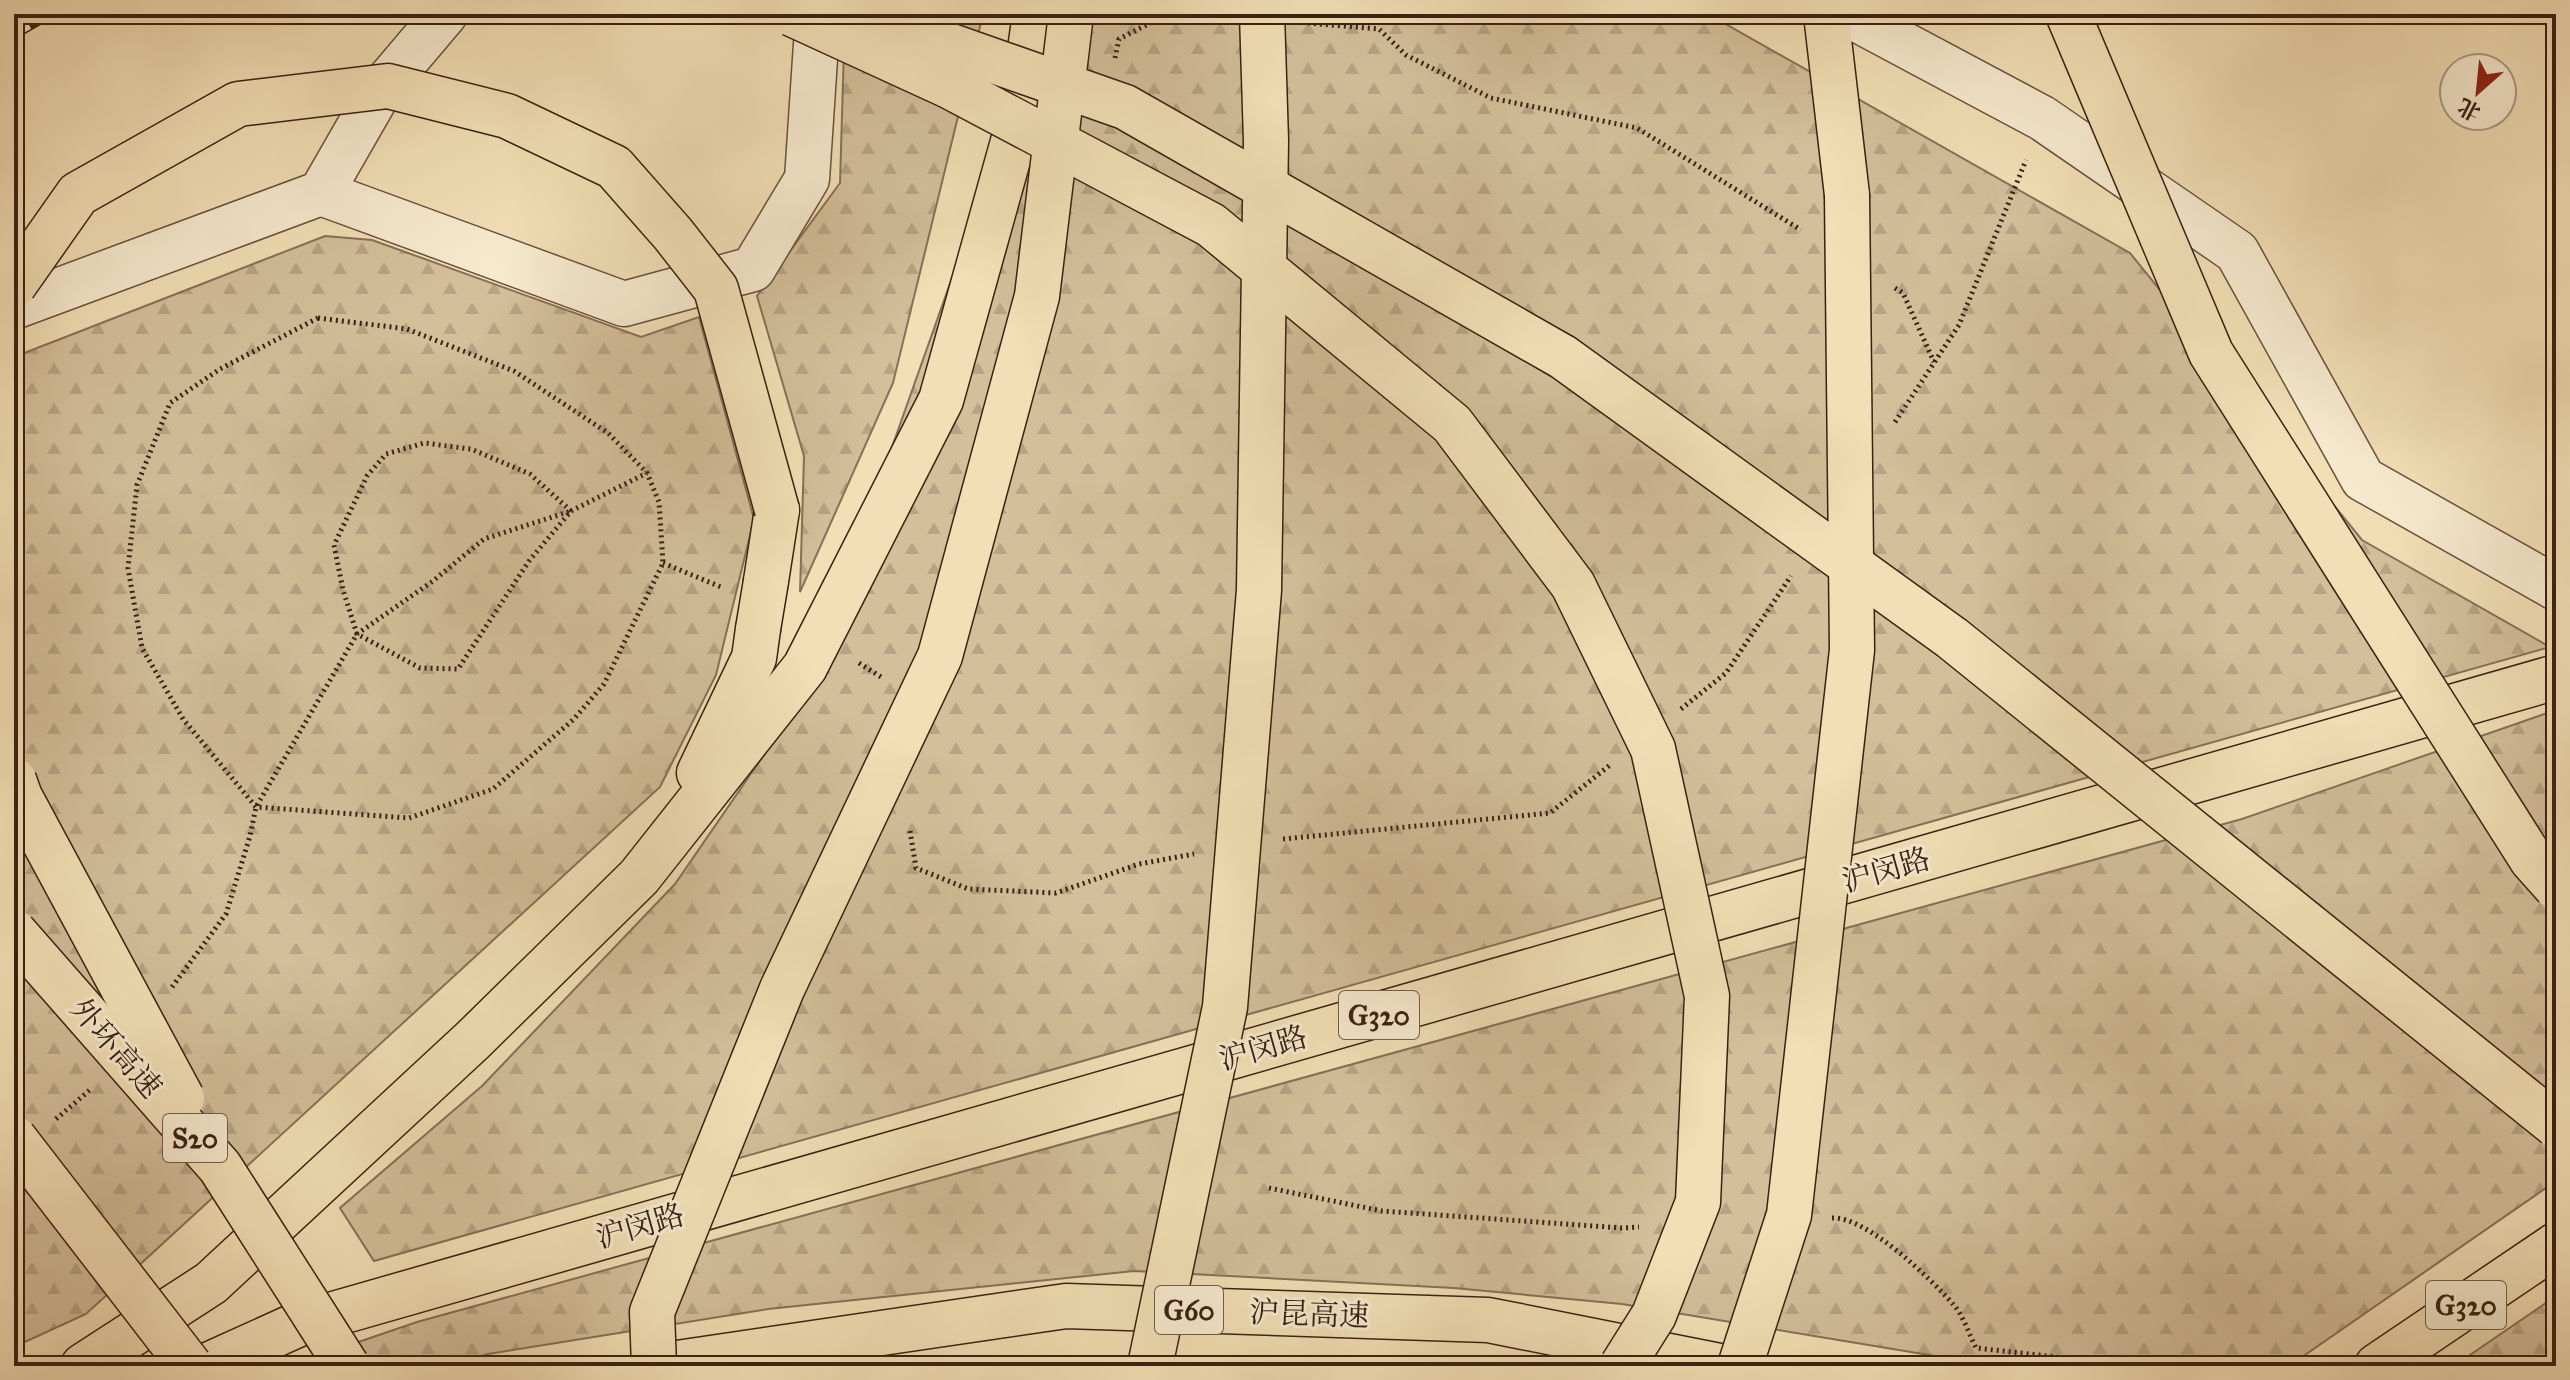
<svg xmlns="http://www.w3.org/2000/svg" width="2570" height="1380" font-family="'IM FELL Great Primer','Noto Serif SC',serif">
<style>
.forest{fill:url(#forest-firs);stroke:#877058;stroke-width:2}
.lines{fill:none;stroke-linecap:round;stroke-linejoin:round}
.street-casing{stroke:#69503d;stroke-width:47}
.highway-casing{stroke:#3b2015;stroke-width:47}
.path{stroke:#3b2015;stroke-width:5;stroke-dasharray:2 4;stroke-linecap:butt}
.street{stroke:#f7eacf;stroke-width:44}
.highway{stroke:#f2dfb5;stroke-width:44}
.rail-casing{stroke:#3b2015;stroke-width:9}
.rail{stroke:#f7eacf;stroke-width:6;stroke-dasharray:18;stroke-linecap:butt}
.highway-bridge-casing{stroke:#3b2015;stroke-width:47;stroke-linecap:butt}
.highway-bridge{stroke:#f2dfb5;stroke-width:44}
.labels{text-anchor:middle;stroke-width:6;stroke-linejoin:round;paint-order:stroke}
.shield{fill:#f7eacf;stroke:#735d4d;stroke-width:2}
.shield-label{font-size:28px;font-weight:bold;fill:#3b2015}
.street-label{font-size:30px;fill:#3b2015;stroke:#f7eacf}
</style>
<defs>
<pattern id="forest-firs" width="22" height="20" patternUnits="userSpaceOnUse" patternTransform="scale(2)"><rect width="22" height="20" fill="#d3bf9a"/><path d="M5 1l3.5 6h-7zM16 11l3.5 6h-7z" fill="#b6a484"/></pattern>
</defs>
<rect width="100%" height="100%" fill="#f2dfb5"/>
<filter id="stains"><feTurbulence type="fractalNoise" baseFrequency=".0025" numOctaves="4"/><feColorMatrix values="0 0 0 0 .2 0 0 0 0 .09 0 0 0 0 .02 0 0 0 .5 -.17"/></filter>
<radialGradient id="worn" r=".72"><stop offset=".6" stop-color="#630" stop-opacity="0"/><stop offset="1" stop-color="#630" stop-opacity=".3"/></radialGradient>
<g class="forest">
<path d="M 845,14 L 983,14 L 893,383 L 800,592 L 804,456 L 757,296 L 840,183 Z"/>
<path d="M 1014,14 L 1708,14 L 2130,253 L 2362,540 L 2550,647 L 374,1261 L 340,1208 L 482,1086 L 675,884 L 803,698 L 997,151 Z"/>
<path d="M 325,236 L 372,240 L 641,337 L 699,317 L 754,519 L 716,675 L 660,787 L 86,1314 L 14,1347 L 14,357 Z"/>
<path d="M 2556,710 L 2556,1181 L 2289,1366 L 1980,1366 L 1953,1359 L 1622,1304 L 1454,1288 L 1134,1271 L 768,1309 L 488,1354 L 449,1366 L 288,1366 L 417,1322 L 2242,819 Z"/>
<path d="M 2556,1296 L 2556,1366 L 2454,1366 Z"/>
</g>
<g class="lines">
<defs>
<g id="street">
<path d="M 1847,14 L 2042,118 L 2237,252 L 2363,479 L 2556,588"/>
<path d="M 321,193 L 624,304 L 753,269 L 807,179 L 818,14"/>
<path d="M 14,307 L 321,193 L 379,92 L 445,14"/>
</g>
<g id="highway">
<path d="M 1826,14 L 1847,195"/>
<path d="M 766,581 L 777,510"/>
<path d="M 699,773 L 754,658 L 758,629"/>
<path d="M 83,1366 L 211,1283 L 473,1040 L 639,877 L 805,667 L 941,400 L 1021,113 L 1035,14"/>
<path d="M 206,1366 L 299,1324 L 2556,677"/>
<path d="M 657,1366 L 1066,1306 L 1488,1320 L 1720,1366"/>
<path d="M 2377,1366 L 2556,1245"/>
</g>
</defs>
<use href="#street" class="street-casing"/>
<use href="#highway" class="highway-casing"/>
<g class="path">
<path d="M 1308,23 L 1379,29 L 1406,55 L 1491,98 L 1637,128 L 1801,230"/>
<path d="M 1115,58 L 1119,39 L 1168,14"/>
<path d="M 1895,288 L 1903,293 L 1934,362"/>
<path d="M 318,318 L 407,329 L 514,371 L 608,433 L 647,473 L 659,502 L 663,563 L 604,684 L 574,719 L 493,789 L 409,818 L 256,807 L 183,719 L 142,648 L 128,568 L 137,485 L 170,403 L 220,369 Z"/>
<path d="M 1895,422 L 1959,325 L 2026,160"/>
<path d="M 571,511 L 530,474 L 471,449 L 424,443 L 386,454 L 367,476 L 334,545 L 343,590 L 357,634 L 420,668 L 458,669 L 529,561 L 571,511 L 647,473"/>
<path d="M 663,563 L 721,587"/>
<path d="M 859,663 L 881,677"/>
<path d="M 1681,709 L 1726,673 L 1791,576"/>
<path d="M 910,831 L 916,868 L 968,889 L 1056,893 L 1139,864 L 1194,854"/>
<path d="M 1283,839 L 1550,813 L 1610,765"/>
<path d="M 172,987 L 226,914 L 250,836 L 256,807 L 357,634 L 433,581 L 484,539 L 571,511"/>
<path d="M 56,1119 L 91,1089"/>
<path d="M 1269,1188 L 1382,1211 L 1622,1228 L 1639,1227"/>
<path d="M 1832,1218 C 1866,1216 1930,1278 1953,1304 C 1963,1315 1969,1334 1976,1348 L 2136,1366"/>
</g>
<use href="#street" class="street"/>
<use href="#highway" class="highway"/>
<defs>
<path id="rail" d="M 14,35 L 51,14"/>
</defs>
<use href="#rail" class="rail-casing"/>
<use href="#rail" class="rail"/>
<defs>
<g id="highway-bridge">
<path d="M 792,14 L 951,87 L 1211,225 L 1452,424 L 1573,585 L 1653,749 L 1707,996 L 1698,1202 L 1654,1315 L 1622,1366"/>
<path d="M 860,14 L 1125,107 L 1563,357 L 1952,638 L 2556,1125"/>
<path d="M 2068,14 L 2211,353 L 2532,860 L 2556,887"/>
<path d="M 14,285 L 78,194 L 238,104 L 388,86 L 507,116 L 614,167 L 673,234 L 716,289 L 777,510"/>
<path d="M 758,629 L 766,581"/>
<path d="M 14,780 L 20,797 L 182,1098"/>
<path d="M 14,932 L 220,1167 L 347,1366"/>
<path d="M 14,1138 L 190,1366"/>
<path d="M 654,1366 L 652,1312 L 782,989 L 940,656 L 1037,296 L 1071,14"/>
<path d="M 1150,1366 L 1225,1007 L 1259,590 L 1266,141 L 1262,14"/>
<path d="M 1740,1366 L 1789,1215 L 1852,650 L 1847,195"/>
</g>
</defs>
<use href="#highway-bridge" class="highway-bridge-casing"/>
<use href="#highway-bridge" class="highway-bridge"/>
</g>
<g class="labels">
<g class="shield">
<rect x="1339" y="991" width="80" height="48" rx="6"/>
<rect x="163" y="1114" width="64" height="48" rx="6"/>
<rect x="2426" y="1281" width="80" height="48" rx="6"/>
<rect x="1155" y="1286" width="68" height="48" rx="6"/>
</g>
<g class="shield-label">
<text x="1379" y="1025">G320</text>
<text x="195" y="1148">S20</text>
<text x="2466" y="1315">G320</text>
<text x="1189" y="1320">G60</text>
</g>
<g class="street-label">
<text transform="translate(1886 870) rotate(-16)" y="10">沪闵路</text>
<text transform="translate(116 1048) rotate(49)" y="10">外环高速</text>
<text transform="translate(1263 1048) rotate(-16)" y="10">沪闵路</text>
<text transform="translate(640 1226) rotate(-16)" y="10">沪闵路</text>
<text transform="translate(1309 1314) rotate(2)" y="10">沪昆高速</text>
</g>
</g>
<rect width="2570" height="1380" fill="none" stroke="#f2dfb5" stroke-width="48"/>
<rect x="16" y="16" width="2538" height="1348" fill="none" stroke="#3b2015" stroke-width="4"/>
<rect x="24" y="24" width="2522" height="1332" fill="none" stroke="#3b2015" stroke-width="2"/>
<g transform="translate(2478 92) rotate(207)"><circle r="38" fill="#f7eacf" stroke="#ac9985" stroke-width="2"/>
<path d="M0-6L14 30L0 20L-14 30Z" fill="#8f2418"/>
<text y="-12" font-size="22" font-weight="bold" text-anchor="middle" fill="#3b2015">北</text>
</g>
<rect width="100%" height="100%" filter="url(#stains)"/>
<rect width="100%" height="100%" fill="url(#worn)"/>
</svg>
